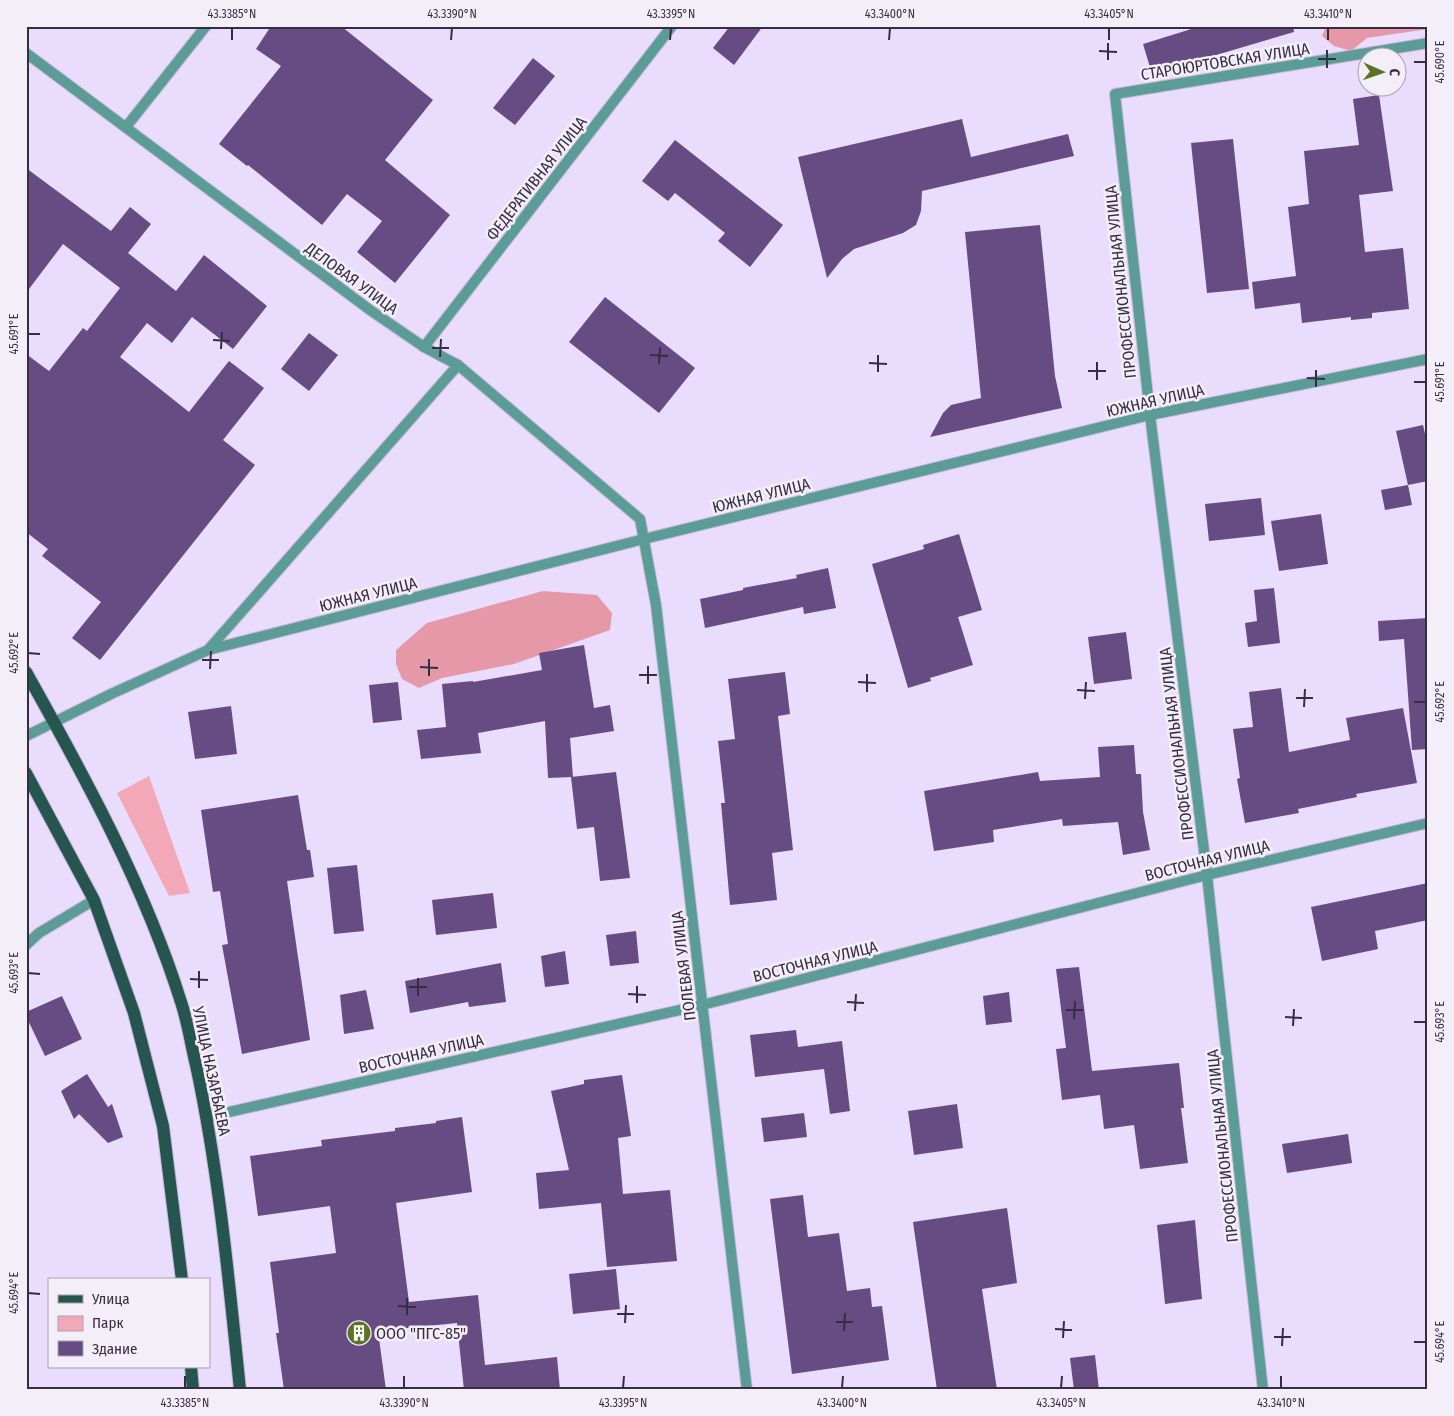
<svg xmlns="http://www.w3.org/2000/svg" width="1454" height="1416" font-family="'Fira Sans Condensed',sans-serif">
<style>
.green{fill:#f3a8b7}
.forest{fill:#e599a8}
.building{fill:#674b83}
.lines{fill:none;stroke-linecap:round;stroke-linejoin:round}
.service-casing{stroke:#c6b9d7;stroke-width:12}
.minor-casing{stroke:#c6b9d7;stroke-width:12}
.primary-casing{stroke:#c6b9d7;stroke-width:14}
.service{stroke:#5b9d96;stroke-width:10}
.minor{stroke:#5b9d96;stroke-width:10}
.primary{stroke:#265550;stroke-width:12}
.ticks{fill:none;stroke:#372d41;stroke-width:2}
.labels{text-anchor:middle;stroke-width:5;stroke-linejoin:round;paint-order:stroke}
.street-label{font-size:16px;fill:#372d41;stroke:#f3eef8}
.poi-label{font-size:16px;fill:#372d41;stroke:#f3eef8;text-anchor:start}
.neatline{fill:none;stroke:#372d41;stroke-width:2}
.ticks-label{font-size:12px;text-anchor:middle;fill:#372d41}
</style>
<rect width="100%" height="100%" fill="#eadcfc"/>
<path class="green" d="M 149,776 L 190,893 L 169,896 L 117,793 Z"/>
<g class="forest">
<path d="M 1326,26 L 1428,26 L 1428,29 L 1367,38 L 1351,51 L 1334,46 L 1322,36 Z"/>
<path d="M 543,591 L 597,595 L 612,613 L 610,630 L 514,664 L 442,678 L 419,688 L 402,679 L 396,664 L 396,650 L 427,623 Z"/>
</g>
<g class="building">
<path d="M 271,26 L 341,26 L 433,100 L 385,160 L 450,215 L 395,283 L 357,252 L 382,221 L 347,194 L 322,225 L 248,165 L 247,166 L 219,144 L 281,66 L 256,49 Z"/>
<path d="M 730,26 L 763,26 L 734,65 L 713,48 Z"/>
<path d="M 1201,26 L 1293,26 L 1294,32 L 1152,74 L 1143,44 Z"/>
<path d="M 533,58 L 555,76 L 515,125 L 493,108 Z"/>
<path d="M 1379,95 L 1393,191 L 1359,195 L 1365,252 L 1403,248 L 1409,309 L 1372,313 L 1372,318 L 1351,320 L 1351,317 L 1302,323 L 1300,303 L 1255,309 L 1252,282 L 1296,276 L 1288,207 L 1309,204 L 1304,151 L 1359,145 L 1353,99 Z"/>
<path d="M 962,119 L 971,157 L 1068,134 L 1074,156 L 922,191 L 921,211 L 916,225 L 903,233 L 854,249 L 842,259 L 827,278 L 798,157 Z"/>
<path d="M 1233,139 L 1249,289 L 1207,293 L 1191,143 Z"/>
<path d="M 675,140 L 783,225 L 750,267 L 718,241 L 725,233 L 675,193 L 668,201 L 642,181 Z"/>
<path d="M 26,168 L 111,231 L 130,207 L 151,224 L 128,253 L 176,291 L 204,255 L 267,306 L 233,349 L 192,317 L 172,343 L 147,323 L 120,357 L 189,412 L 229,361 L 264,388 L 223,440 L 255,465 L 100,660 L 72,638 L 101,602 L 42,556 L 48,549 L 26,532 L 26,354 L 49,371 L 83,328 L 87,331 L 120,288 L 63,244 L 26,293 Z"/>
<path d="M 1040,225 L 1055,376 L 1062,408 L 930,437 L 943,413 L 951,405 L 981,398 L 965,232 Z"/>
<path d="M 605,297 L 695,368 L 659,413 L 569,342 Z"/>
<path d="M 309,333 L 338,355 L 309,391 L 281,369 Z"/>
<path d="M 1423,425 L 1428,447 L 1428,481 L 1408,485 L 1396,431 Z"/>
<path d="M 1408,485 L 1412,505 L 1385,510 L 1381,490 Z"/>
<path d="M 1261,498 L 1265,535 L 1209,541 L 1205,504 Z"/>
<path d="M 1321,514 L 1328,564 L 1279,571 L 1271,521 Z"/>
<path d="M 959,534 L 982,610 L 958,617 L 973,665 L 930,678 L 931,681 L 908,688 L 872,564 L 924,549 L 923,545 Z"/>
<path d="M 828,568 L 836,608 L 804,614 L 803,607 L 705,628 L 700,599 L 743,590 L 743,588 L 797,578 L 796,575 Z"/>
<path d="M 1274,588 L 1280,643 L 1248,647 L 1245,623 L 1257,621 L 1254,590 Z"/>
<path d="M 1428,618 L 1428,749 L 1412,750 L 1404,639 L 1379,641 L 1378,621 Z"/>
<path d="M 1126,632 L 1132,679 L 1094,684 L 1088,637 Z"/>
<path d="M 584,645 L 594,708 L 610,705 L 614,731 L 570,738 L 573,777 L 548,778 L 545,721 L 478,733 L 481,753 L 421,759 L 417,730 L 446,727 L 442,684 L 473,681 L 473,682 L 542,670 L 539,653 Z"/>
<path d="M 785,672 L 790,714 L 778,716 L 793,850 L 772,853 L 777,900 L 730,905 L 721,803 L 725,803 L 718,741 L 735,739 L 728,679 Z"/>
<path d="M 398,682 L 402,720 L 373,723 L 369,685 Z"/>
<path d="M 1281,688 L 1289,752 L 1350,740 L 1346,718 L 1403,708 L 1417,783 L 1356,794 L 1357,797 L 1298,809 L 1299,813 L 1245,823 L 1237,779 L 1240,778 L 1233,729 L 1253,727 L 1249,692 Z"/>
<path d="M 231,706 L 237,754 L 195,759 L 188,712 Z"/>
<path d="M 1134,745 L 1136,774 L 1141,774 L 1143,812 L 1150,850 L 1123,855 L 1118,822 L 1063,826 L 1062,819 L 993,830 L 994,842 L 934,851 L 924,791 L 1038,772 L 1040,781 L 1100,777 L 1098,747 Z"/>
<path d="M 616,772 L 630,878 L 600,881 L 594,827 L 577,829 L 571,777 Z"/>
<path d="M 298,795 L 307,850 L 310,850 L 314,877 L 287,881 L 310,1040 L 242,1054 L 222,945 L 228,944 L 220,891 L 213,892 L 201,810 Z"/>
<path d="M 357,865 L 364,931 L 334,934 L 327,868 Z"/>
<path d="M 1428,883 L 1428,920 L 1375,931 L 1378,949 L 1322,961 L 1311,907 Z"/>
<path d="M 493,893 L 497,928 L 436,935 L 432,900 Z"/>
<path d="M 636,931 L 639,963 L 610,966 L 606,935 Z"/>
<path d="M 565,951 L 569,984 L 545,987 L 541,956 Z"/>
<path d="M 501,963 L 506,1002 L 469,1007 L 468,1002 L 410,1013 L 405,981 Z"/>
<path d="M 1079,967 L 1092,1071 L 1179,1063 L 1184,1108 L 1181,1108 L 1188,1163 L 1140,1169 L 1134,1125 L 1104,1129 L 1100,1095 L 1062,1100 L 1056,1049 L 1066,1048 L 1056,969 Z"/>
<path d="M 366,990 L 374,1029 L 344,1034 L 340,995 Z"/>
<path d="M 1009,992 L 1012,1022 L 986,1025 L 983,996 Z"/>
<path d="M 62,996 L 82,1039 L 45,1056 L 26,1016 L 26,1012 Z"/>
<path d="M 796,1030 L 798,1047 L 842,1041 L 850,1111 L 830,1114 L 824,1069 L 755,1077 L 750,1035 Z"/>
<path d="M 87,1074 L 108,1107 L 112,1104 L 123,1137 L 108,1143 L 79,1114 L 74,1119 L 61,1091 Z"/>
<path d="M 622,1075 L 631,1136 L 618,1138 L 623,1194 L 670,1190 L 677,1261 L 607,1267 L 601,1203 L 539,1209 L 536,1173 L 569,1170 L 551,1091 L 584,1084 L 584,1080 Z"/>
<path d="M 957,1104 L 963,1148 L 914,1155 L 908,1111 Z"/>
<path d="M 804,1113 L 807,1137 L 764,1142 L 761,1118 Z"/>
<path d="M 462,1117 L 472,1192 L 396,1203 L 409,1302 L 478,1295 L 485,1365 L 557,1357 L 560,1390 L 464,1390 L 457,1323 L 378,1331 L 386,1390 L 284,1390 L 276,1333 L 279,1333 L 270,1262 L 336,1253 L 330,1206 L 258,1216 L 250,1156 L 322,1146 L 321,1140 L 395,1131 L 395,1128 L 436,1123 L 436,1121 Z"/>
<path d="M 1348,1134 L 1352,1163 L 1287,1173 L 1282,1144 Z"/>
<path d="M 803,1195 L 808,1237 L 839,1233 L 847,1291 L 870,1288 L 872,1307 L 882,1306 L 889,1360 L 792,1374 L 770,1199 Z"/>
<path d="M 1007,1208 L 1017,1283 L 982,1289 L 997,1390 L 937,1390 L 913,1222 Z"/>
<path d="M 1195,1220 L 1202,1299 L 1165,1304 L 1157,1225 Z"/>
<path d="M 616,1269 L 620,1309 L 573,1314 L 569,1274 Z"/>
<path d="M 1095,1355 L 1099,1390 L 1074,1390 L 1070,1358 Z"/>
</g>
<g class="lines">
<defs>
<path id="service" d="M 208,650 L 458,365"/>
<g id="minor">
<path d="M 26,53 L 370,310 L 424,347 L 458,365 L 640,519 L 656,605 L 747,1390"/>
<path d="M 126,127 L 206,26"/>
<path d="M 424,347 L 672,26"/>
<path d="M 26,736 L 111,694 L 208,650 L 644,539 L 1150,415 L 1428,359"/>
<path d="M 26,945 L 39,933 L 94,900"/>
<path d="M 207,1117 L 702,1005 L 1207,875 L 1428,823"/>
<path d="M 1263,1390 L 1207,875 L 1150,415 L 1115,94 L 1428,43"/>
</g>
<g id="primary">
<path d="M 26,672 C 85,777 145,887 181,1002 C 188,1023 191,1045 196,1065 C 219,1172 229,1281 240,1390"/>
<path d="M 26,773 L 94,900 L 134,1013 L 163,1126 L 182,1280"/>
<path d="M 191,1367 L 193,1390"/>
</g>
</defs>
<use href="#service" class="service-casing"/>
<use href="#minor" class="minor-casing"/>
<use href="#primary" class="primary-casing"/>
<use href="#service" class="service"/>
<use href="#minor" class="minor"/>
<use href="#primary" class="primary"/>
</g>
<path class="ticks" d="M 232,40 L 232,28M 451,40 L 452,28M 670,40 L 671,28M 889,40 L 890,28M 1109,40 L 1109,28M 1328,40 L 1328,28M 1099,51 L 1117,52M 1318,59 L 1336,59M 1108,60 L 1108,43M 1414,62 L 1426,62M 1327,68 L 1327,50M 28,334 L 40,334M 213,340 L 230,341M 432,348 L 449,348M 221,349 L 222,332M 650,355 L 668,356M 440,357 L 441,339M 869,363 L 887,364M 659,364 L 660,347M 1088,371 L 1106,371M 878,372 L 878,355M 1307,378 L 1325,379M 1097,380 L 1097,362M 1414,382 L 1426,382M 1316,387 L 1316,370M 28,653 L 40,654M 202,660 L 219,660M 420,667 L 438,668M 210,669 L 211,651M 639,675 L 657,675M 429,676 L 429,659M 858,682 L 876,683M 648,684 L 648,666M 1077,690 L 1095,691M 867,692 L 867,674M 1296,698 L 1313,698M 1085,699 L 1086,682M 1414,702 L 1426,702M 1304,707 L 1305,689M 28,973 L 40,974M 190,979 L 208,980M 409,987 L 427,987M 199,988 L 199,971M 628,994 L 646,995M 418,996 L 418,978M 847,1002 L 864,1003M 637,1003 L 637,986M 1066,1010 L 1083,1010M 855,1011 L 856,994M 1285,1017 L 1302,1018M 1074,1019 L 1075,1001M 1414,1022 L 1426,1022M 1293,1026 L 1294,1009M 28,1293 L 40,1294M 398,1306 L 416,1307M 617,1314 L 634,1314M 407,1315 L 407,1298M 836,1322 L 853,1322M 625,1323 L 626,1305M 1055,1329 L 1072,1330M 844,1331 L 845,1313M 1274,1337 L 1291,1337M 1063,1338 L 1064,1321M 1414,1342 L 1426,1342M 1282,1346 L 1283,1328M 185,1388 L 185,1376M 404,1388 L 404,1376M 623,1388 L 624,1376M 842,1388 L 843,1376M 1061,1388 L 1062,1376M 1281,1388 L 1281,1376"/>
<defs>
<symbol id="building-disc" viewBox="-11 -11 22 22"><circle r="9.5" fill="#597427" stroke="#f3eef8"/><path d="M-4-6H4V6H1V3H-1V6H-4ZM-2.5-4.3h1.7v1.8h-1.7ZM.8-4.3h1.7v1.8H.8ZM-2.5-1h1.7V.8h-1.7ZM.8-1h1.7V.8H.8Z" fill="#fff"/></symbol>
</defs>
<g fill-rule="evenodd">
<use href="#building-disc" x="345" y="1319" width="28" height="28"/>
</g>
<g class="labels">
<g class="street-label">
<text transform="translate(1225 61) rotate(-9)" y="6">СТАРОЮРТОВСКАЯ УЛИЦА</text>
<text transform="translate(536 178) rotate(-52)" y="6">ФЕДЕРАТИВНАЯ УЛИЦА</text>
<text transform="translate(352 278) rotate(36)" y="6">ДЕЛОВАЯ УЛИЦА</text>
<text transform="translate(1120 282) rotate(-96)" y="6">ПРОФЕССИОНАЛЬНАЯ УЛИЦА</text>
<text transform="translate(1155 400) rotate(-13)" y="6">ЮЖНАЯ УЛИЦА</text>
<text transform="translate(761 495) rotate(-14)" y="6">ЮЖНАЯ УЛИЦА</text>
<text transform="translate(368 594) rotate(-14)" y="6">ЮЖНАЯ УЛИЦА</text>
<text transform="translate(1176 744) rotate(-97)" y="6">ПРОФЕССИОНАЛЬНАЯ УЛИЦА</text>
<text transform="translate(1207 860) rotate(-14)" y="6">ВОСТОЧНАЯ УЛИЦА</text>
<text transform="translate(815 961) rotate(-14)" y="6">ВОСТОЧНАЯ УЛИЦА</text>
<text transform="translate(683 966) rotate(-97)" y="6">ПОЛЕВАЯ УЛИЦА</text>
<text transform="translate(421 1053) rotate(-13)" y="6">ВОСТОЧНАЯ УЛИЦА</text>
<text transform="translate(212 1071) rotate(78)" y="6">УЛИЦА НАЗАРБАЕВА</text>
<text transform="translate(1222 1146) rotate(-96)" y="6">ПРОФЕССИОНАЛЬНАЯ УЛИЦА</text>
</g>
<g class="poi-label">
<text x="376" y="1339">ООО "ПГС-85"</text>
</g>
</g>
<rect width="1454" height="1416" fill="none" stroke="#f3eef8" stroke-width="55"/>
<rect x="48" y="1278" width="162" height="90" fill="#f3eef8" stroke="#a8a1af"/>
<rect x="58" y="1295" width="25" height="8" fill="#265550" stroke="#a8a1af"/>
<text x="92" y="1304" font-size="15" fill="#372d41">Улица</text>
<rect x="58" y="1316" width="25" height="15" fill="#f3a8b7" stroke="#a8a1af"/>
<text x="92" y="1328" font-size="15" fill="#372d41">Парк</text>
<rect x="58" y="1341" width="25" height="15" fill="#674b83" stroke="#a8a1af"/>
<text x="92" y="1354" font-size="15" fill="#372d41">Здание</text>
<g transform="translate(1382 72) rotate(92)"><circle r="24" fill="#f3eef8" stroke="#a8a1af"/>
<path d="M0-4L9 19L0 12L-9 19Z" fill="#597427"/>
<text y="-8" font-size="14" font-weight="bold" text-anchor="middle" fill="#372d41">С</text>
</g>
<rect x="28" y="28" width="1398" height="1360" class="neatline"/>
<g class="ticks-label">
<text x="232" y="18">43.3385°N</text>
<text x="452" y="18">43.3390°N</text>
<text x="671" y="18">43.3395°N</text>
<text x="890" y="18">43.3400°N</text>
<text x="1109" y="18">43.3405°N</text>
<text x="1328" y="18">43.3410°N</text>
<text transform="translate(1440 62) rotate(-90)" y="4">45.690°E</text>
<text transform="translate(14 334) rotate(-90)" y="4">45.691°E</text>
<text transform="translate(1440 382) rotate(-90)" y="4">45.691°E</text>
<text transform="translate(14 653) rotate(-90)" y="4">45.692°E</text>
<text transform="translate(1440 702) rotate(-90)" y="4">45.692°E</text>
<text transform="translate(14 973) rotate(-90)" y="4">45.693°E</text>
<text transform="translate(1440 1022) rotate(-90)" y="4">45.693°E</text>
<text transform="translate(14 1293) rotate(-90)" y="4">45.694°E</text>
<text transform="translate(1440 1342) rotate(-90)" y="4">45.694°E</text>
<text x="185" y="1407">43.3385°N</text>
<text x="404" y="1407">43.3390°N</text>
<text x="623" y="1407">43.3395°N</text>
<text x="842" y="1407">43.3400°N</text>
<text x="1061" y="1407">43.3405°N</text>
<text x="1281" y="1407">43.3410°N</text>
</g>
</svg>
